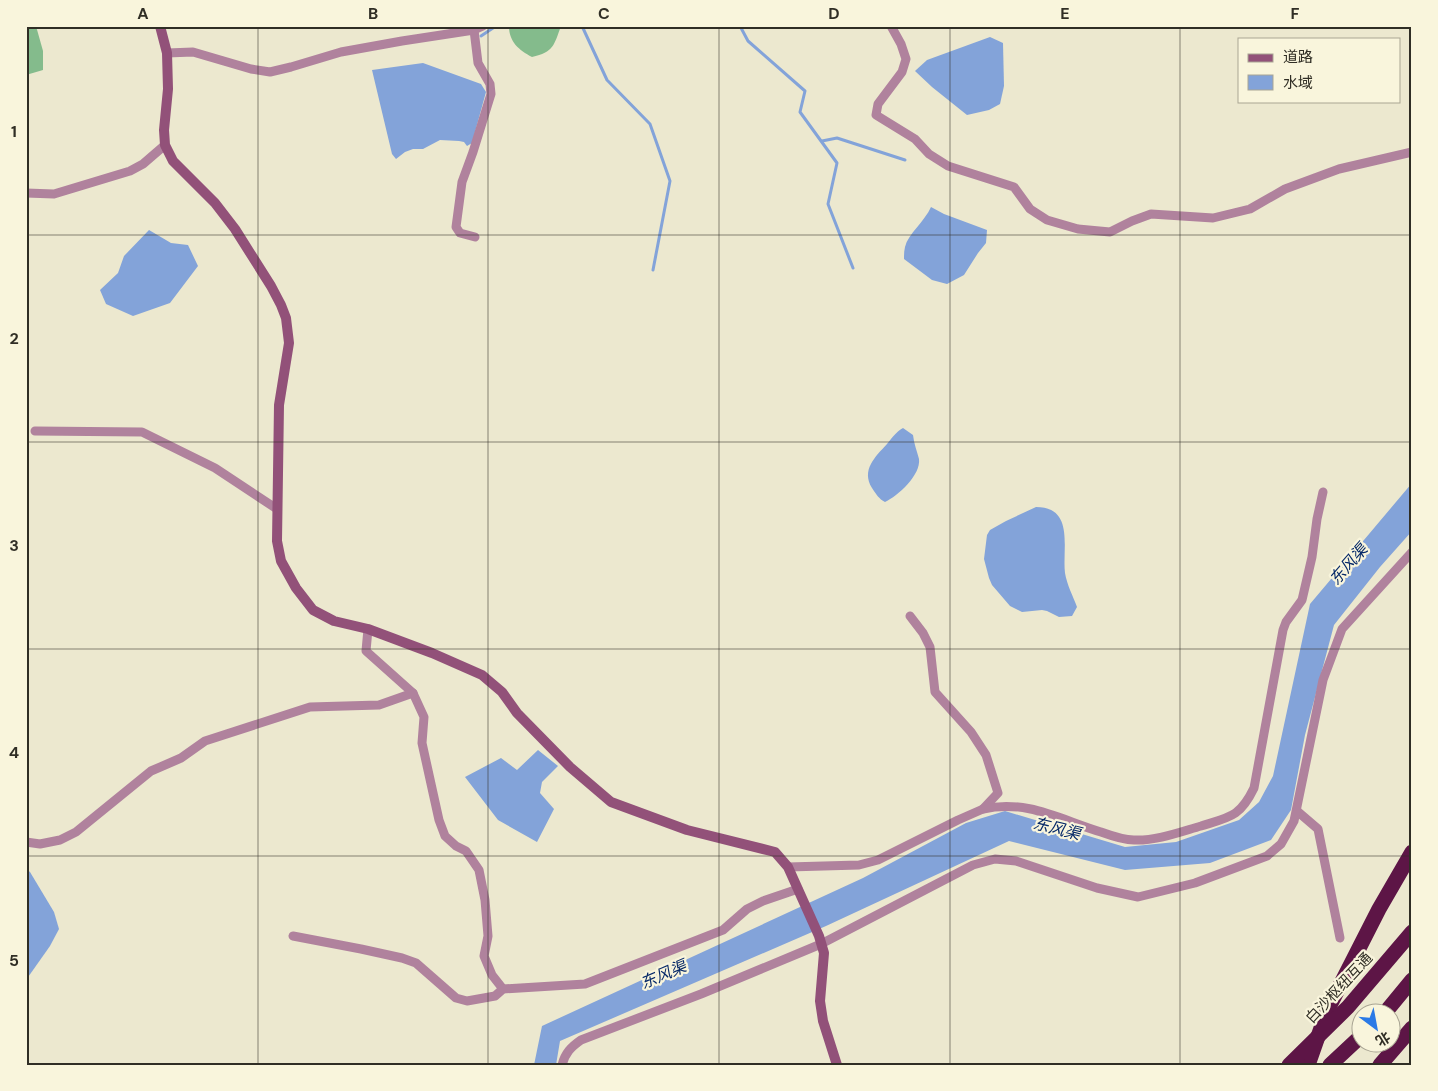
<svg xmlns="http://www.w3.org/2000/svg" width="1438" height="1091" font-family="'DM Sans','Noto Sans SC',sans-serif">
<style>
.forest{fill:#84bb8c}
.water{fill:#83a3d9}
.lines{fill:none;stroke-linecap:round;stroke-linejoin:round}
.stream{stroke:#83a3d9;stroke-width:3}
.street{stroke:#b0829d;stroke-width:9}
.secondary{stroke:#925179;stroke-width:10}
.highway{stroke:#5d1546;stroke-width:15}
.highway-bridge{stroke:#5d1546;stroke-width:15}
.grid{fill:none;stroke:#302e25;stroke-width:1;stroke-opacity:0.55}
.labels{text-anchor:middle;stroke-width:4.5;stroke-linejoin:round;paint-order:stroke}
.street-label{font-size:15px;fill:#302e25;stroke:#f9f5dc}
.water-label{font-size:16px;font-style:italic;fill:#062968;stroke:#f9f5dc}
.neatline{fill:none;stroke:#302e25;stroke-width:2}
.grid-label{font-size:16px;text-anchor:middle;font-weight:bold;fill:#302e25}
</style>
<rect width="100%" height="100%" fill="#ece8cf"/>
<g class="forest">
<path d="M 26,26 L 36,26 L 43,51 L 43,70 L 26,75 Z"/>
<path d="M 509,26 L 561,26 C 554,45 554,52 532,57 C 519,50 509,42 509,26 Z"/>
</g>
<g class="water">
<path d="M 990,37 L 1003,43 L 1004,86 L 1000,104 L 989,110 L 967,115 L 932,87 L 915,71 L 927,60 Z"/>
<path d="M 423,63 L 481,84 L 486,92 L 472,143 L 467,146 L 464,142 L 459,141 L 440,140 L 423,149 L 413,149 L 405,152 L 396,159 L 392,154 L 372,70 Z"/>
<path d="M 931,207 L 944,214 L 987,230 L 986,243 L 978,253 L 964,275 L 947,284 L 932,280 L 904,259 C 904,255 904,251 905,247 C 908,234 925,221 931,207 Z"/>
<path d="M 149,230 L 171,243 L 188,245 L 198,266 L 170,303 L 133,316 L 106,304 L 100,290 L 118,273 L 124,256 Z"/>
<path d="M 903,428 L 913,435 C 914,444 917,451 919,459 C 921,475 898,496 885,502 C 879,499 876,494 872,488 C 861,470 875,457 887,444 C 892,438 896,432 903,428 Z"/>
<path d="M 1412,483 L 1412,531 L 1380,567 L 1334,625 L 1305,735 L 1291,810 L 1271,840 L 1210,863 L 1125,870 L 1009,841 L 826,926 L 560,1041 L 556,1065 L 534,1065 L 542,1026 L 863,878 L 966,823 L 1005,811 L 1125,847 L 1176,842 L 1239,820 L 1259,802 L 1273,776 L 1310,604 Z"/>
<path d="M 1036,507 C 1075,507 1062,549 1065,573 C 1067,585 1073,596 1077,607 L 1072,616 L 1059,617 L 1047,611 L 1042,610 L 1022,612 L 1010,606 L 992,585 L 989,578 L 984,559 L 987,535 L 990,530 L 1006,521 Z"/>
<path d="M 538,750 L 558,766 L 542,782 L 540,793 L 554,809 L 537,842 L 498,820 L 465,777 L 501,758 L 517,770 Z"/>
<path d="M 26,869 L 30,872 L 54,912 L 59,929 L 50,946 L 26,980 Z"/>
</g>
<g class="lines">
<g class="stream">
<path d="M 582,26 L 607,80 L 650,124 L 670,181 L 653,270"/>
<path d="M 740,26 L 748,41 L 805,91 L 800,112 L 837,163 L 828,204 L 853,268"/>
<path d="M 481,36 L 496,26"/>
<path d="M 822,141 L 837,138 L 905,160"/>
</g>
<g class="street">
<path d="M 891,26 L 901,44 L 906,59 L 902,72 L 878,104 L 876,115 L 915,139 L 929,154 L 948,166 L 1014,187 L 1030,209 L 1047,220 L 1078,229 L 1110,232 L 1132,221 L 1151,214 L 1213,218 L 1250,209 L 1285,189 L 1339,169 L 1412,152"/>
<path d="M 474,30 L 478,63 L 490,84 L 491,94 L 473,152 L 462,182 L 456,227 L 460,233 L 475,237"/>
<path d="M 167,53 L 193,52 L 251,69 L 270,72 L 291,67 L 341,52 L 402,41 L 474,30 L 483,26"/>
<path d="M 26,193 L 54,194 L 130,171 L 143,164 L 165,145"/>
<path d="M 35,431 L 142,432 L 215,468 L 277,509"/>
<path d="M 368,629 L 366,651 L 413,693 L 424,717 L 422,743 L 439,820 L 445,836 L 456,846 L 466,851 L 479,870 L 485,900 L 488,936 L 484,956 L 492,975 L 503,989"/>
<path d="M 983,809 C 1027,799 1061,820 1101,832 C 1112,836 1123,840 1134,840 C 1156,841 1180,832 1201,826 C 1230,817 1240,817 1254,788 L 1283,630 L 1286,622 L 1302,600 L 1312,557 L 1317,519 L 1323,492"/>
<path d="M 1297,811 L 1318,829 L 1340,938"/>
<path d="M 26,842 L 40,844 L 60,840 L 76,832 L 151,771 L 181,758 L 205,741 L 310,707 L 379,705 L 413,693"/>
<path d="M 788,867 L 859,865 L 878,860 L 958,820 L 983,809 L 998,793 L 986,755 L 971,732 L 935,692 L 930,647 L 923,633 L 910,616"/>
<path d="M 293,936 L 361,949 L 402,958 L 416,963 L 456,998 L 467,1001 L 495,996 L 503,989 L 585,984 L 723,930 L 747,909 L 763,901 L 798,889"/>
<path d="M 562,1065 C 565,1053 571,1047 581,1040 L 701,994 L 821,944 L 973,865 L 995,859 L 1016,861 L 1097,888 L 1138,897 L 1195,883 L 1267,856 L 1281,844 L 1294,821 L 1323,680 L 1342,629 L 1412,552"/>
</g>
<path class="secondary" d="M 160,26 L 167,53 L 168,89 L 164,130 L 165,145 L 173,161 L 215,203 L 235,229 L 271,286 L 281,305 L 286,318 L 289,343 L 279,405 L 277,541 L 281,561 L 296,588 L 313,610 L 334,621 L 368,629 L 432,653 L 482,675 L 502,692 L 517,713 L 570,767 L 611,802 L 687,830 L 775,852 L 788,867 L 819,936 L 824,953 L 820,1001 L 823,1021 L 837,1065"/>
<g class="highway">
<path d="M 1384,1014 L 1412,980"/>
<path d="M 1308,1065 L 1327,1011 L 1379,909 L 1412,852"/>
<path d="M 1330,1065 L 1360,1037"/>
<path d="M 1380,1065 L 1412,1028"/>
</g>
<path class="highway-bridge" d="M 1289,1065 L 1348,1007 L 1412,932"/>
</g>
<path class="grid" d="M 258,26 L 258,1065M 488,26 L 488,1065M 719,26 L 719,1065M 950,26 L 950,1065M 1180,26 L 1180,1065M 26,235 L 1412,235M 26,442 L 1412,442M 26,649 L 1412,649M 26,856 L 1412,856"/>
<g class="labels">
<g class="street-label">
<text transform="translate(1339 988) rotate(-47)" y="5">白沙枢纽互通</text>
</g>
<g class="water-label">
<text transform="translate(1348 564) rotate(-49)" y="6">东风渠</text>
<text transform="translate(1057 828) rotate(14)" y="6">东风渠</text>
<text transform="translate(663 974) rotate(-23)" y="6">东风渠</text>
</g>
</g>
<rect width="1438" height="1091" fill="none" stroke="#f9f5dc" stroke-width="55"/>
<rect x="1238" y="38" width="162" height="65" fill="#f9f5dc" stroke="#a9a593"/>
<rect x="1248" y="54" width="25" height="8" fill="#925179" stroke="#a9a593"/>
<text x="1283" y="62" font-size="15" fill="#302e25">道路</text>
<rect x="1248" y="75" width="25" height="15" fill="#83a3d9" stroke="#a9a593"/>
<text x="1283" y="88" font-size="15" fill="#302e25">水域</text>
<g transform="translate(1376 1028) rotate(148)"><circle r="24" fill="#f9f5dc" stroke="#a9a593"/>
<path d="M0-4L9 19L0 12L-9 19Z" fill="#2b7ae6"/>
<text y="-8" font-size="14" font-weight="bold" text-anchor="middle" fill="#302e25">北</text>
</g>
<rect x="28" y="28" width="1382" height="1036" class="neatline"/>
<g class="grid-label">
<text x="143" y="19">A</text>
<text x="373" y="19">B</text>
<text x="604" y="19">C</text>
<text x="834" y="19">D</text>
<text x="1065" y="19">E</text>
<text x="1295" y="19">F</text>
<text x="14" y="137">1</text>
<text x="14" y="344">2</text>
<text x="14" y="551">3</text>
<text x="14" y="758">4</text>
<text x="14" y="966">5</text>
</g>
</svg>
